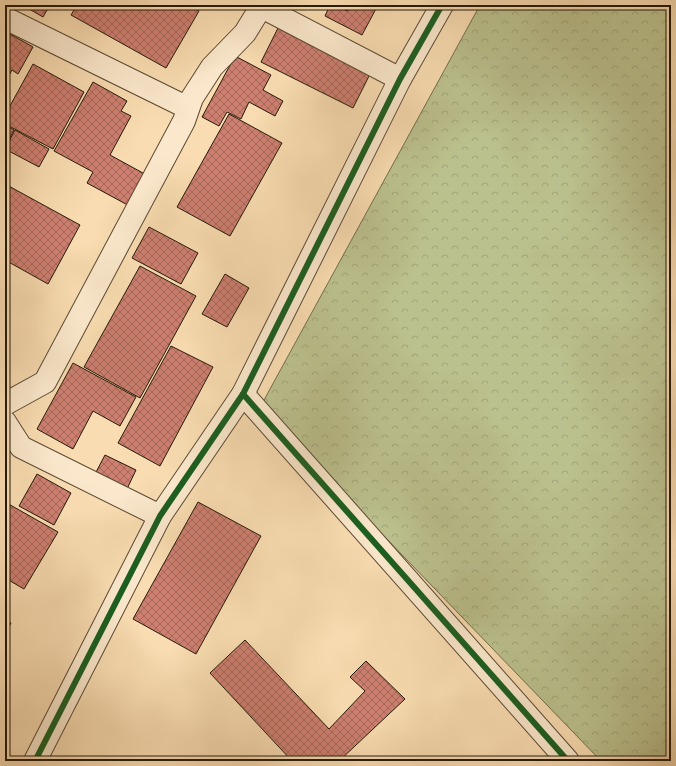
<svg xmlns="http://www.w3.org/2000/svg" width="676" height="766" font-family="Alegreya,serif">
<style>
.park{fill:url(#park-crowns);stroke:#706e4c}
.building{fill:url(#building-cross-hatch);stroke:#251a0a}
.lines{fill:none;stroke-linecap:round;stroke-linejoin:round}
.street-casing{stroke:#5a4a34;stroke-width:24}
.street{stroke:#fbe8cc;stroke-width:22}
.cycleway-casing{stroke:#fbe8cc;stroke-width:8}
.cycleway{stroke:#1b5e20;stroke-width:6}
</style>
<defs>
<pattern id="park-crowns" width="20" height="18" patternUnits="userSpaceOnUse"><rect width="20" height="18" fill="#bbc18e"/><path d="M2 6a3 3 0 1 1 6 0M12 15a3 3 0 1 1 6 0" fill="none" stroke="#a1a579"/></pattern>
<pattern id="building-cross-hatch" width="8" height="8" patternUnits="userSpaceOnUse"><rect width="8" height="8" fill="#cd7f70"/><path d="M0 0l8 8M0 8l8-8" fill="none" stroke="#a6675a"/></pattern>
</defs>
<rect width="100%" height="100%" fill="#f9dcb1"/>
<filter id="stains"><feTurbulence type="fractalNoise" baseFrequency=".005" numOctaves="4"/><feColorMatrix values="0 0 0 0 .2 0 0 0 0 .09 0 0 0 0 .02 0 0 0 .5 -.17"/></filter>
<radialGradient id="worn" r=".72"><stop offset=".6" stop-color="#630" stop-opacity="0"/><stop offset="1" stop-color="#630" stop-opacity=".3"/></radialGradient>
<path class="park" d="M 480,5 L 671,5 L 671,761 L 601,761 L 268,416 L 263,408 L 264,400 Z"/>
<g class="building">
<path d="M 25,5 L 50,5 L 43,17 L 24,6 Z"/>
<path d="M 77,5 L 188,5 L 199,11 L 166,68 L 71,15 Z"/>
<path d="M 330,5 L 336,5 L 347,11 L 350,5 L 378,5 L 362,35 L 325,16 Z"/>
<path d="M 282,20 L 374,66 L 353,108 L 261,62 Z"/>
<path d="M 8,33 L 33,47 L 18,74 L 12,70 L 5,83 L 5,38 Z"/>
<path d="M 235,56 L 271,75 L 263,90 L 283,101 L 275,116 L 249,102 L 241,119 L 227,112 L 219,126 L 202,117 Z"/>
<path d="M 33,64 L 84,92 L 53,149 L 5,124 L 5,115 Z"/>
<path d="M 93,82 L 127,101 L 121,111 L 131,116 L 110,155 L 152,178 L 135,209 L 87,183 L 93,172 L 54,151 Z"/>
<path d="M 229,114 L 282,143 L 230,236 L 177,207 Z"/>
<path d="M 5,125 L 14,130 L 5,147 Z"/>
<path d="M 15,130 L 49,149 L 39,167 L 5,149 Z"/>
<path d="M 5,184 L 80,225 L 48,284 L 5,260 Z"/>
<path d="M 149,227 L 198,253 L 181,284 L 132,258 Z"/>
<path d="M 140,266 L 196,296 L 140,398 L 84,367 Z"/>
<path d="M 225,274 L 249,288 L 227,327 L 202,314 Z"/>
<path d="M 171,346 L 213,367 L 160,466 L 118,443 Z"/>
<path d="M 73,363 L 136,397 L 120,426 L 93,411 L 73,449 L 37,429 Z"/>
<path d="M 105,455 L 136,470 L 126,491 L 94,476 Z"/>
<path d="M 37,474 L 71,493 L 54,525 L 19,506 Z"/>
<path d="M 5,502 L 58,532 L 24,589 L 5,578 Z"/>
<path d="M 198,502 L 261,536 L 196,654 L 133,619 Z"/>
<path d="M 5,619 L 11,623 L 5,634 Z"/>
<path d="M 245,640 L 329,729 L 365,691 L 350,677 L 366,661 L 405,699 L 339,761 L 292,761 L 210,673 Z"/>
</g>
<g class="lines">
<defs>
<g id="street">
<path d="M 258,5 L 400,79"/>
<path d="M 5,18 L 188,108"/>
<path d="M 243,394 L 568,761"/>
<path d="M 5,404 L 45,382 L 184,121 L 192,98 L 212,67 L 245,33 L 261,7"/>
<path d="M 5,422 L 21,447 L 160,516"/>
<path d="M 35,761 L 160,516 L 243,394 L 400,79 L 442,5"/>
</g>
</defs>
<use href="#street" class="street-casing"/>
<use href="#street" class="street"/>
<defs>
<g id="cycleway">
<path d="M 243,394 L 568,761"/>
<path d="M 35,761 L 160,516 L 243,394 L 400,79 L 442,5"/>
</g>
</defs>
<use href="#cycleway" class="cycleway-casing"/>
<use href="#cycleway" class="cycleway"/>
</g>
<rect width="676" height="766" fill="none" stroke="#f9dcb1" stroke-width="20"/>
<rect x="6" y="6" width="664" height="754" fill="none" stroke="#251a0a" stroke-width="2"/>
<rect x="10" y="10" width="656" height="746" fill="none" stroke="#251a0a"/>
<rect width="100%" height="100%" filter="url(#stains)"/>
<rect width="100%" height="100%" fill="url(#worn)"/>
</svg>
